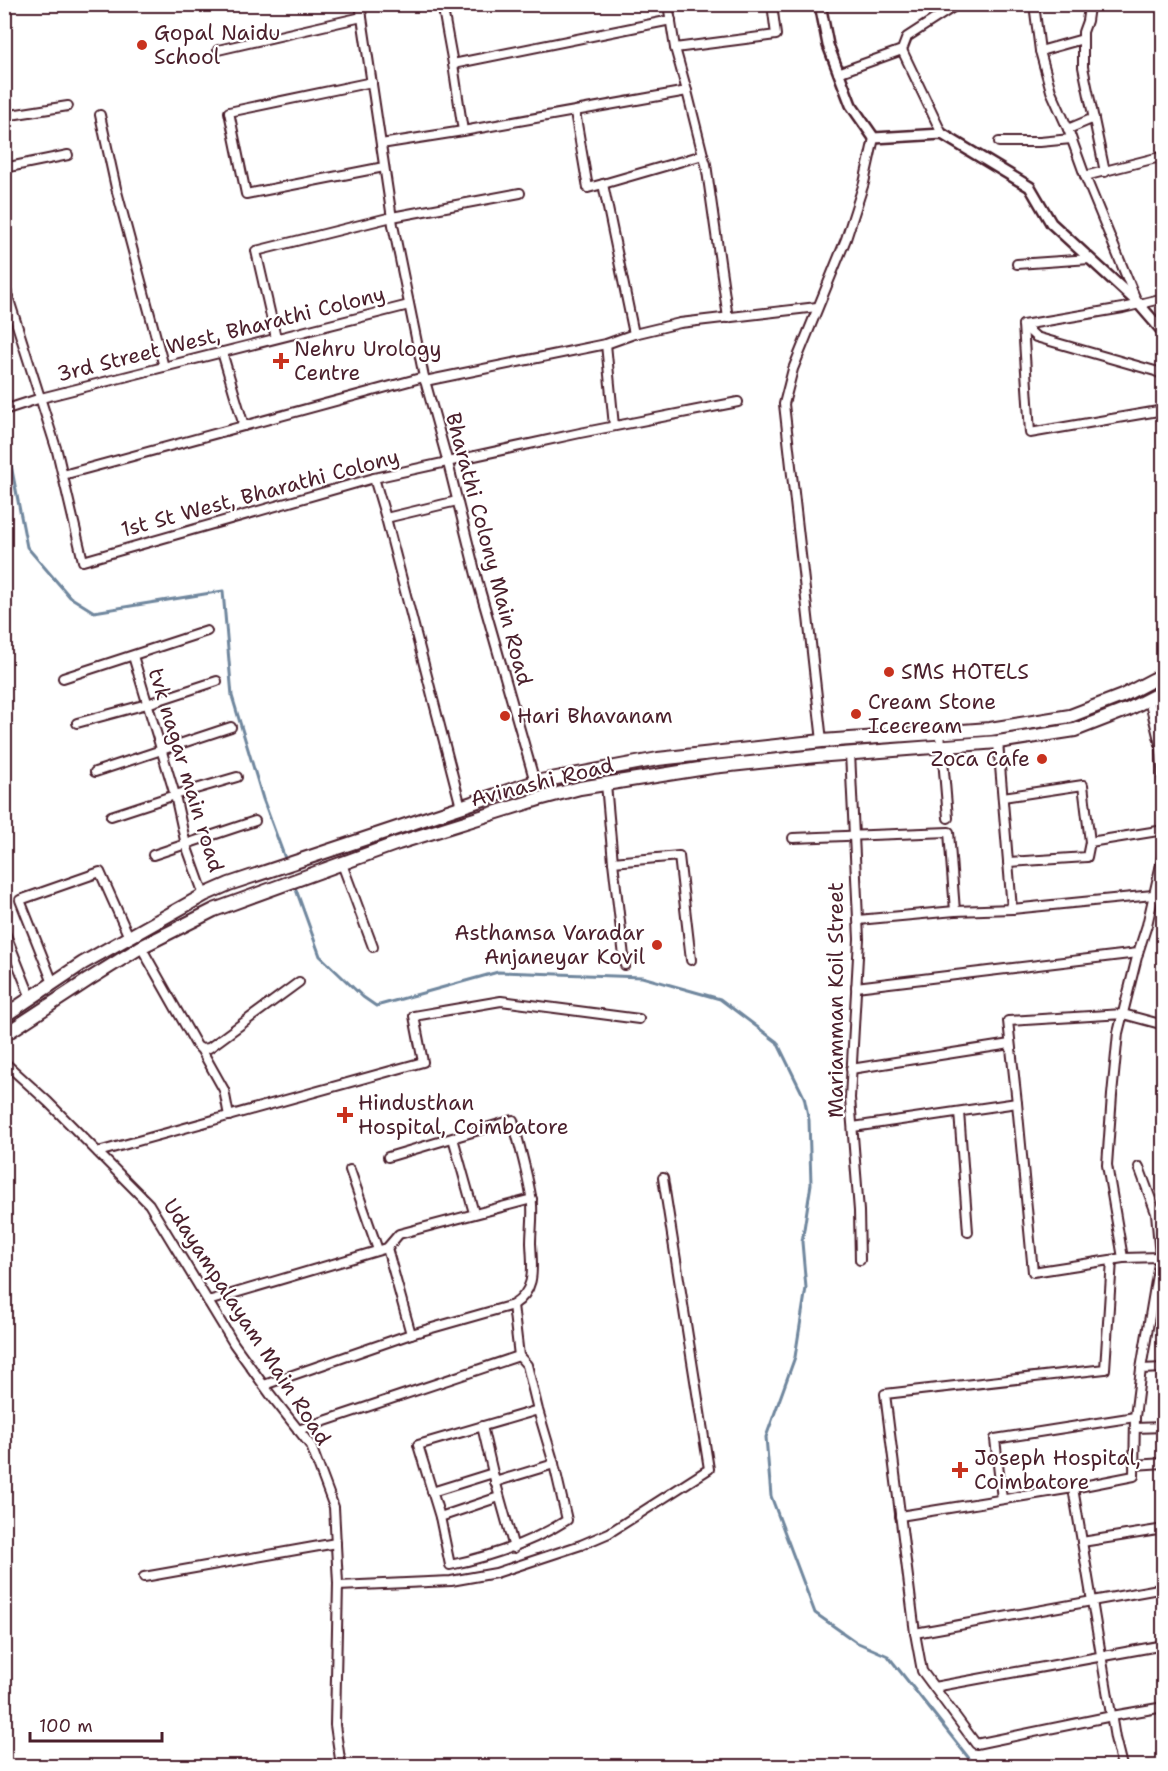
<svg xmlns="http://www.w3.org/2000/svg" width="1168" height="1771" font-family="'Shantell Sans',sans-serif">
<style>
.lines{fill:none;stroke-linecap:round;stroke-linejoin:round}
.stream{stroke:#70879e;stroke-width:3}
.minor-casing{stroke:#4a1f2b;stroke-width:12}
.tertiary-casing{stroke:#4a1f2b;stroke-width:14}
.primary-casing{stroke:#4a1f2b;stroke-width:16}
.minor{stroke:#fff;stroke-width:8}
.tertiary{stroke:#fff;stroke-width:9}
.primary{stroke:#fff;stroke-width:12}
.poi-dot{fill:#c8321e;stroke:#fff;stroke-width:2}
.labels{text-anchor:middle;stroke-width:4.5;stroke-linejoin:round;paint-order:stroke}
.poi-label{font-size:21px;fill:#4a1f2b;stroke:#fff;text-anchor:start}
.street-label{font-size:21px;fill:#4a1f2b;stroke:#fff}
</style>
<rect width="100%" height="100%" fill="#fff"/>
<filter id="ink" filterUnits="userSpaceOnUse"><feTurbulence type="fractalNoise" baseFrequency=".0167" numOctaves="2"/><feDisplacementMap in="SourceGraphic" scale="12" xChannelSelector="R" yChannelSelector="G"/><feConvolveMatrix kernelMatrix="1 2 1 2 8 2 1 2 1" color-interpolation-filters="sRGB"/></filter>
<g filter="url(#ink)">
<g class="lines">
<g class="stream">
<path d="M 4,429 L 27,547 L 70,597 L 94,612 L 223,591 L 232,696 L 263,799 L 286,861"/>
<path d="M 294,884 L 320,956 L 363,997 L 376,1006 L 498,972 L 642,977 L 720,999 L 777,1042 L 804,1097 L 809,1120 L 811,1184 L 802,1242 L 806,1288 L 795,1357 L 766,1437 L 771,1496 L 815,1613 L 856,1642 L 888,1656 L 975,1766"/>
</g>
<defs>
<g id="minor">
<path d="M 360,4 L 393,225 L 424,377 L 448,463 L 478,583 L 535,782"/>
<path d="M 442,4 L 453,64 L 463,131"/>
<path d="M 1034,4 L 1040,51 L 1051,91 L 1068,129 L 1085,176 L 1137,302"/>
<path d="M 1086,5 L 1089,7 L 1106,4"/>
<path d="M 1089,7 L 1087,21 L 1083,32 L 1083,67 L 1105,172"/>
<path d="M 675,48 L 776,35 L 772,4"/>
<path d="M 218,50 L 362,17"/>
<path d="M 902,50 L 942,134"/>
<path d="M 1040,51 L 1083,39"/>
<path d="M 453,64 L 671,20"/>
<path d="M 838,73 L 902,50 L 907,37 L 958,4"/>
<path d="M 372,82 L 229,112 L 246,194 L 384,167"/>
<path d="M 687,91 L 703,155 L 706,164 L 728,318"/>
<path d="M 575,112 L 588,188 L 603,184"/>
<path d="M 100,115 L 116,188 L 164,367"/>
<path d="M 4,116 L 68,106"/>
<path d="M 1068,129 L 1094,118"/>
<path d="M 999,142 L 1040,142 L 1071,139"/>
<path d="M 381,144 L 463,131 L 687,91 L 675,48 L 668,4"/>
<path d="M 4,168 L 68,155"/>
<path d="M 1085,176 L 1164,156"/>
<path d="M 1017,264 L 1090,259"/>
<path d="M 4,284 L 57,451 L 83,561 L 374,478 L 580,433 L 738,402"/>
<path d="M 1164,298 L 1123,308 L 1023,325 L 1030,433 L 1164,410"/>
<path d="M 1023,325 L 1036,337 L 1155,371 L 1164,375"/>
<path d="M 634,334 L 603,184 L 703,155"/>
<path d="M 276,338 L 256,251 L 392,217 L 520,193"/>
<path d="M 606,344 L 614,426"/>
<path d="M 222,352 L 244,426"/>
<path d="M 425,381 L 606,344 L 634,334 L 680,323 L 817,307"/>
<path d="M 4,410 L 41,398 L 409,305"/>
<path d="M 63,475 L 424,377"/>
<path d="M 374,478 L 386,518 L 461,807"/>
<path d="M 386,518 L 457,501"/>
<path d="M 133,656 L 175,795 L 186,845 L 204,895"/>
<path d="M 63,678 L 207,631"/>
<path d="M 1149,699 L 1161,748 L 1164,809"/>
<path d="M 77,723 L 147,704 L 217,681"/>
<path d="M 939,732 L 942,747 L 948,818"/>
<path d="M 822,741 L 784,404 L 793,369 L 846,239 L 864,183 L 874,138"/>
<path d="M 998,742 L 1012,909"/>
<path d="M 850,753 L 859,939 L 850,1098 L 859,1211 L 860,1260"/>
<path d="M 95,772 L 231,727"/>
<path d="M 606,784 L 613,862 L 625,965"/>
<path d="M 1003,797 L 1083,785 L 1090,842"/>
<path d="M 111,816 L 175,795 L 237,777"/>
<path d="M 793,838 L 949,832 L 955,911"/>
<path d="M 1164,841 L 1161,864 L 1147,925 L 1138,953 L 1118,1033 L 1112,1095 L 1107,1165 L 1123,1258 L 1033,1272 L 1017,1103 L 1008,1021 L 1123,1014 L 1164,1025"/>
<path d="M 153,855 L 255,821"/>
<path d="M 613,862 L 679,856 L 691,960"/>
<path d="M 1008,862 L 1087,857 L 1090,842 L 1164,830"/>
<path d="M 342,864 L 373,947"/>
<path d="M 858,920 L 955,911 L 1012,909 L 1153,895"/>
<path d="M 4,930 L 31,998"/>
<path d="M 141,947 L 197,1046 L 201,1049 L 209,1048 L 299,982"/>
<path d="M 53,983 L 20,900 L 100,872 L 129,937"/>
<path d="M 856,987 L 1138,953"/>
<path d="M 201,1049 L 224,1090 L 229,1116"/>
<path d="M 4,1062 L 48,1102 L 149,1204 L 234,1344 L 270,1394 L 311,1446 L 334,1507 L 338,1583 L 335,1725 L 341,1766"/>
<path d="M 851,1069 L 1010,1044"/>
<path d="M 959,1112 L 968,1232"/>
<path d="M 853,1127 L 1017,1103"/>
<path d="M 453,1138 L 474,1213"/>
<path d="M 98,1152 L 423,1062 L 414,1016 L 501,1001 L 639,1019"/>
<path d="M 388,1157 L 513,1120 C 519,1145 527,1171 531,1196 C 534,1211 531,1228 531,1243 C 532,1267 537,1290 513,1305 L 411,1334"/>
<path d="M 1139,1167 L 1156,1213 L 1160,1257"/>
<path d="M 350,1170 L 378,1250"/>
<path d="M 1112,1260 L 1105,1369 L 885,1394 L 915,1633 L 922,1671 L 976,1744 L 1112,1716 L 1164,1707"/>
<path d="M 208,1301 L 387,1248 L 399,1234 L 532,1199"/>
<path d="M 513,1305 L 519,1356 L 527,1365 L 538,1410 L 554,1464 L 567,1520 C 531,1543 492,1556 450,1565 L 440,1517 L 418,1445 L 538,1410"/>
<path d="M 1141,1369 L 1164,1368"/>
<path d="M 264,1385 L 411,1334 L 387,1248"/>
<path d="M 482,1426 L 493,1473 L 514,1548"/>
<path d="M 1135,1428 L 1164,1427"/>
<path d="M 298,1430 L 519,1356"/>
<path d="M 1134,1465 L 1164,1463"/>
<path d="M 495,1482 L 554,1464"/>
<path d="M 432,1492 L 493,1473"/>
<path d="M 1002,1499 L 995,1439 L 1135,1417"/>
<path d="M 900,1516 L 1073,1488"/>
<path d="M 440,1517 L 499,1497"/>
<path d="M 1082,1542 L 1164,1529"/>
<path d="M 144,1577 L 336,1543"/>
<path d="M 338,1586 L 451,1581 L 496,1573 L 581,1545 L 609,1533 L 709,1469 L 663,1178"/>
<path d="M 915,1633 L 1164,1588"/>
<path d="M 934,1687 L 1164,1645"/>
<path d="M 1122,1766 L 1115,1738 L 1073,1488 L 1134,1476 L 1135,1417 L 1141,1369 L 1160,1257 L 1123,1258"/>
</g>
<path id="tertiary" d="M 820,4 L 828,45 L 851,105 L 874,138 L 942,134 L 1030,187 L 1051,223 L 1138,303 L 1164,333"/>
<g id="primary">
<path d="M 4,1016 L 83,963 L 204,895 L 229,884 L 535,782 L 658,759 L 822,741 L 990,729 L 1070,716 L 1122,696 L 1164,674"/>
<path d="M 4,1035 L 88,980 L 141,947 L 214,910 L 398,843 L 539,799 L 580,788 L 712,767 L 816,756 L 998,742 L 1075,730 L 1129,709 L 1164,691"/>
</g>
</defs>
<use href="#minor" class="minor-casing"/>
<use href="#tertiary" class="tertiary-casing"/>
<use href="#primary" class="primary-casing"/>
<use href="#minor" class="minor"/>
<use href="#tertiary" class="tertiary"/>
<use href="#primary" class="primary"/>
</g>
</g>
<g class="poi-dot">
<circle cx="142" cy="45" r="6"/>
<path d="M278 352h6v6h6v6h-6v6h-6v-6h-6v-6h6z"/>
<circle cx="889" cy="672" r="6"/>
<circle cx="856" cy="714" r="6"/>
<circle cx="505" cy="716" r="6"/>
<circle cx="1042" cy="759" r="6"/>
<circle cx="657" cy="945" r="6"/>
<path d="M342 1106h6v6h6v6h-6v6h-6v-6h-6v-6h6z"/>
<path d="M957 1461h6v6h6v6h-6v6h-6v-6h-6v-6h6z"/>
</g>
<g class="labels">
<g class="poi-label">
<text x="154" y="40">Gopal Naidu<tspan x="154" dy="24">School</tspan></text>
<text x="294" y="356">Nehru Urology<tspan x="294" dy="24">Centre</tspan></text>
<text x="901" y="679">SMS HOTELS</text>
<text x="868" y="709">Cream Stone<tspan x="868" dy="24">Icecream</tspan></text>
<text x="517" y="723">Hari Bhavanam</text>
<text x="1030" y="766" text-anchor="end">Zoca Cafe</text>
<text x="645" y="940" text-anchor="end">Asthamsa Varadar<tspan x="645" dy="24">Anjaneyar Kovil</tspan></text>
<text x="358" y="1110">Hindusthan<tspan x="358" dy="24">Hospital, Coimbatore</tspan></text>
<text x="974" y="1465">Joseph Hospital,<tspan x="974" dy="24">Coimbatore</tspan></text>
</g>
<g class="street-label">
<text transform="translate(221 334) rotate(-14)" y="7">3rd Street West, Bharathi Colony</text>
<text transform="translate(260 493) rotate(-15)" y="7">1st St West, Bharathi Colony</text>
<text transform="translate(489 549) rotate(75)" y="7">Bharathi Colony Main Road</text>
<text transform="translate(186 770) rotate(73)" y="7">tvk nagar main road</text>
<text transform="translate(542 782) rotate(-14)" y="7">Avinashi Road</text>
<text transform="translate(836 1000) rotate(-90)" y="7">Mariamman Koil Street</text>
<text transform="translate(247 1322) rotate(57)" y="7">Udayampalayam Main Road</text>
</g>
</g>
<rect width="1168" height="1771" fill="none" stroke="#fff" stroke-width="24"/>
<rect x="12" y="12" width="1144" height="1747" fill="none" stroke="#4a1f2b" stroke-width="2" filter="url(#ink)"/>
<path d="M30 1732v9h132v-9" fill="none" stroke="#4a1f2b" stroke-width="3"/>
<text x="39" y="1732" font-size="18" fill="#4a1f2b" stroke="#ffffff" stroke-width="4.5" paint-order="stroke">100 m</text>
</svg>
